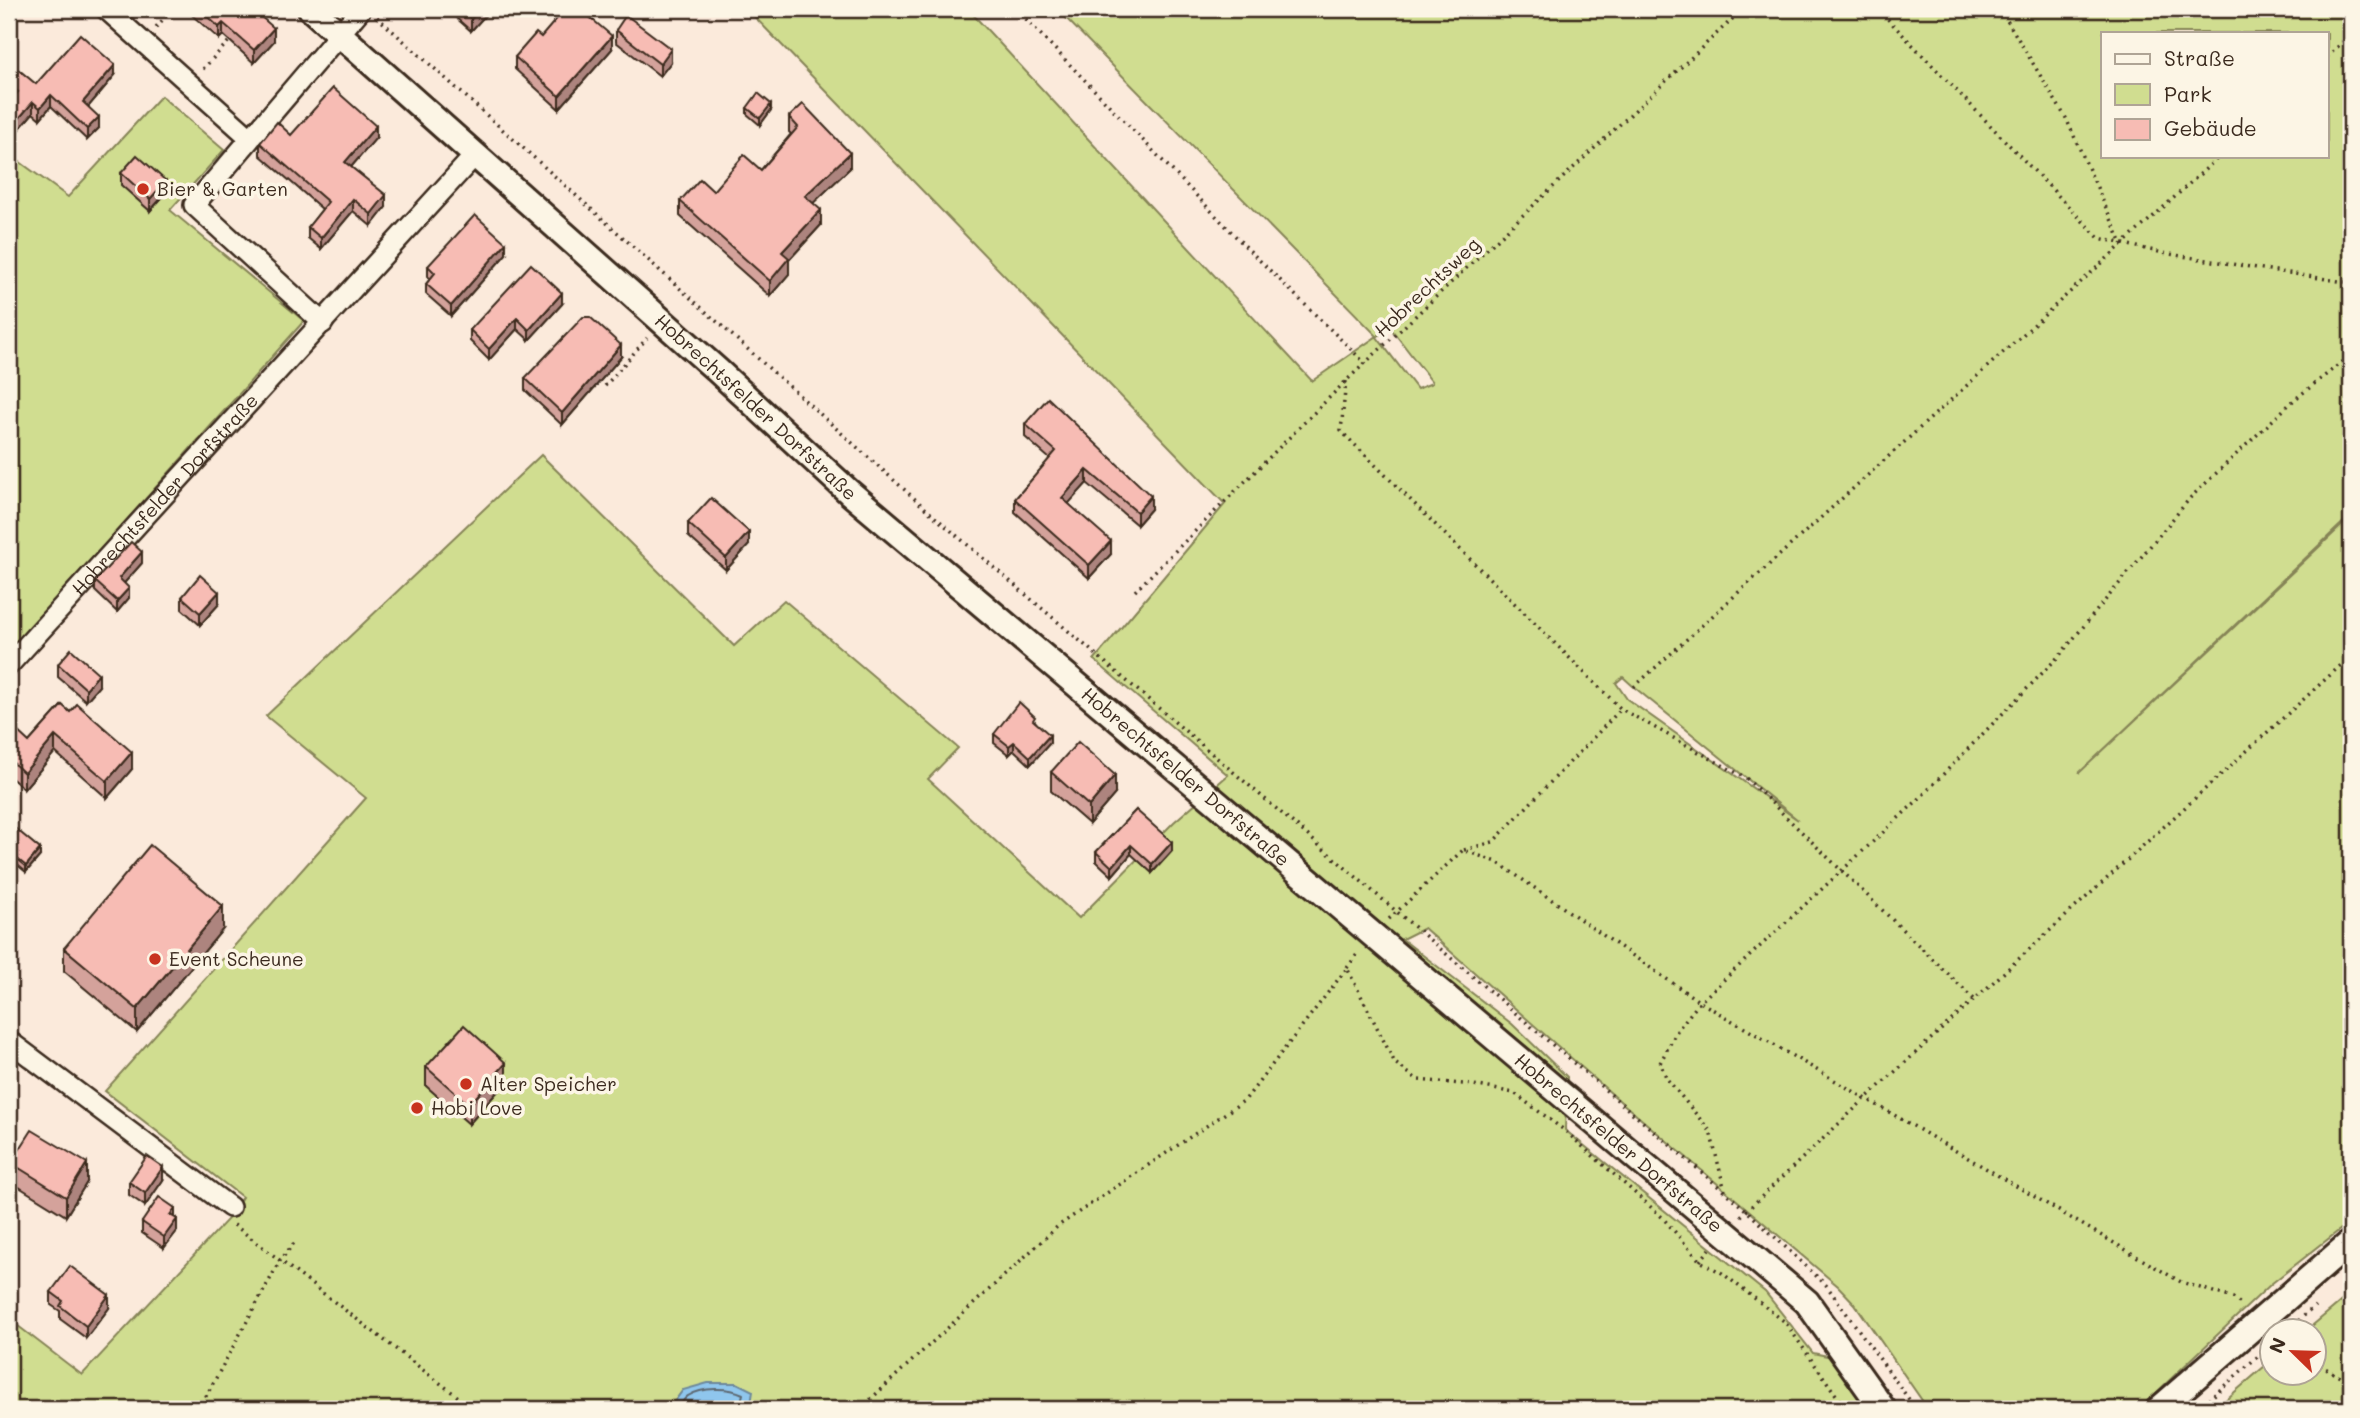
<svg xmlns="http://www.w3.org/2000/svg" width="2360" height="1418" font-family="Mali,sans-serif">
<style>
.green{fill:#d0dd90;stroke:#868457;stroke-width:2;fill-rule:evenodd}
.water{fill:#8fc6ed;stroke:#6d889a;stroke-width:2}
.lines{fill:none;stroke-linecap:round;stroke-linejoin:round}
.shore{stroke:#5d6871;stroke-width:2}
.minor-casing{stroke:#3b2a1e;stroke-width:24}
.tertiary-casing{stroke:#3b2a1e;stroke-width:30}
.path{stroke:#3b2a1e;stroke-width:3.5;stroke-dasharray:2 5;stroke-linecap:butt}
.minor{stroke:#fcf5e5;stroke-width:19}
.tertiary{stroke:#fcf5e5;stroke-width:24}
.wall{fill:#d4a29b;stroke:#3b2a1e;stroke-width:2}
.shaded-wall{fill:#ad847e;stroke:#3b2a1e;stroke-width:2}
.building{fill:#f7bcb4;stroke:#3b2a1e;stroke-width:2}
.poi-dot{fill:#c8321e;stroke:#fcf5e5;stroke-width:2.5}
.labels{text-anchor:middle;stroke-width:7;stroke-linejoin:round;paint-order:stroke}
.poi-label{font-size:19px;fill:#3b2a1e;stroke:#fcf5e5;text-anchor:start}
.street-label{font-size:19px;fill:#3b2a1e;stroke:#fcf5e5}
</style>
<rect width="100%" height="100%" fill="#fbeadb"/>
<filter id="ink" filterUnits="userSpaceOnUse"><feTurbulence type="fractalNoise" baseFrequency=".0143" numOctaves="2"/><feDisplacementMap in="SourceGraphic" scale="14" xChannelSelector="R" yChannelSelector="G"/><feConvolveMatrix kernelMatrix="1 2 1 2 8 2 1 2 1" color-interpolation-filters="sRGB"/></filter>
<g filter="url(#ink)">
<g class="green">
<path d="M 747,9 L 968,9 L 1312,381 L 1377,336 L 1057,9 L 2351,9 L 2351,515 L 2079,773 L 2351,517 L 2351,1221 L 2271,1284 L 2139,1409 L 1928,1409 L 1855,1304 L 1838,1286 L 1621,1102 L 1424,928 L 1402,939 L 1512,1024 L 1567,1077 L 1565,1130 L 1765,1292 L 1813,1353 L 1832,1357 L 1867,1409 L 740,1409 L 751,1404 L 683,1390 L 669,1409 L 9,1409 L 9,1319 L 82,1375 L 228,1219 L 242,1197 L 105,1091 L 366,798 L 266,716 L 541,455 L 734,646 L 784,600 L 958,748 L 928,779 L 1079,918 L 1174,822 L 1228,775 L 1094,660 L 1225,504 ZM 2103,33 L 2327,33 L 2327,156 L 2103,156 ZM 1389,326 L 1432,382 L 1432,383 L 1417,389 L 1377,337 ZM 1623,677 L 1634,687 L 1798,820 L 1627,699 L 1616,683 Z"/>
<path d="M 161,96 L 224,150 L 170,210 L 304,321 L 9,652 L 9,154 L 68,197 Z"/>
<path d="M 2351,1293 L 2351,1409 L 2215,1409 L 2272,1360 L 2272,1372 L 2314,1372 L 2314,1330 L 2307,1330 Z"/>
</g>
<path class="water" d="M 708,1383 L 737,1383 L 753,1391 L 751,1404 L 740,1409 L 669,1409 L 683,1390 Z"/>
<g class="lines">
<path class="shore" d="M 678,1409 C 681,1405 684,1398 688,1396 C 702,1387 729,1387 743,1394 L 739,1409"/>
<defs>
<g id="minor">
<path d="M 106,9 L 249,137"/>
<path d="M 323,323 L 194,205 L 361,9"/>
<path id="s1" d="M 9,665 L 475,155"/>
<path d="M 9,1041 L 230,1207"/>
</g>
<g id="tertiary">
<path id="s2" d="M 311,9 L 717,370 L 849,492 L 1807,1302 L 1883,1409"/>
<path d="M 2159,1409 L 2351,1242"/>
</g>
</defs>
<use href="#minor" class="minor-casing"/>
<use href="#tertiary" class="tertiary-casing"/>
<g class="path">
<path d="M 1016,9 L 1247,248 L 1366,364"/>
<path d="M 1878,9 L 2099,238 L 2163,253 L 2351,283"/>
<path d="M 2000,9 L 2066,118 L 2123,246"/>
<path d="M 253,15 L 259,9"/>
<path d="M 377,17 L 935,517 L 1747,1211 L 1826,1285 L 1916,1409"/>
<path d="M 156,27 L 173,9"/>
<path d="M 2327,57 L 2351,34"/>
<path d="M 203,69 L 231,39"/>
<path d="M 1346,381 L 1341,431 L 1621,709 L 1746,778 L 1975,1000"/>
<path d="M 605,386 L 647,338"/>
<path d="M 1135,591 L 1346,381 L 1743,9"/>
<path d="M 1634,687 L 2220,156"/>
<path d="M 1464,850 L 1493,842 L 1621,709"/>
<path d="M 1389,919 L 1463,850 L 1497,862 L 1700,1002 L 2181,1282 L 2233,1298 L 2243,1306"/>
<path d="M 1347,968 L 1358,953"/>
<path d="M 1725,1191 L 1710,1131 L 1667,1079 L 1660,1063 L 1678,1029 L 1700,1002 L 1919,799 L 2059,656 L 2191,497 L 2294,400 L 2351,355"/>
<path d="M 1741,1216 L 1864,1100 L 2351,656"/>
<path d="M 234,1225 L 474,1409"/>
<path d="M 1700,1261 L 1710,1249"/>
<path d="M 2288,1330 L 2315,1306"/>
<path d="M 2314,1361 L 2351,1384"/>
<path d="M 199,1409 L 280,1261 L 294,1243"/>
<path d="M 860,1409 L 1058,1226 L 1245,1100 L 1347,968 L 1395,1063 L 1418,1080 L 1474,1085 L 1514,1093 L 1564,1130 L 1662,1217 L 1700,1261 L 1722,1273 L 1785,1322 L 1846,1409"/>
<path d="M 2198,1409 L 2272,1344"/>
</g>
<use href="#minor" class="minor"/>
<use href="#tertiary" class="tertiary"/>
</g>
<g class="wall">
<path d="M 185,9 L 252,9 L 274,41 L 254,63 L 223,35 L 219,39 Z"/>
<path d="M 446,9 L 491,9 L 471,31 Z"/>
<path d="M 616,30 L 671,62 L 660,76 L 616,42 Z"/>
<path d="M 541,37 L 612,49 L 559,109 L 515,69 L 515,57 Z"/>
<path d="M 115,75 L 88,107 L 99,128 L 87,140 L 51,106 L 40,119 L 33,113 L 9,141 L 9,104 L 13,98 L 9,95 L 9,82 L 36,84 Z"/>
<path d="M 747,108 L 771,110 L 760,125 L 747,114 Z"/>
<path d="M 789,117 L 850,168 L 813,203 L 821,225 L 789,260 L 789,274 L 770,296 L 680,216 L 680,201 L 713,191 L 761,170 L 791,134 L 789,132 Z"/>
<path d="M 291,135 L 376,138 L 351,167 L 386,207 L 371,226 L 353,211 L 321,249 L 308,238 L 308,227 L 322,209 L 260,155 L 260,143 Z"/>
<path d="M 121,173 L 166,193 L 150,211 L 121,185 Z"/>
<path d="M 506,254 L 451,316 L 426,294 L 426,284 L 430,279 L 428,276 L 428,266 Z"/>
<path d="M 562,304 L 529,340 L 517,329 L 489,360 L 470,341 L 470,330 Z"/>
<path d="M 621,357 L 562,425 L 525,390 L 525,378 Z"/>
<path d="M 1025,424 L 1151,509 L 1137,525 L 1087,483 L 1068,503 L 1111,554 L 1089,578 L 1015,512 L 1015,499 L 1050,459 L 1025,437 Z"/>
<path d="M 688,523 L 749,545 L 726,570 L 688,536 Z"/>
<path d="M 142,563 L 124,583 L 129,598 L 117,612 L 95,591 L 95,581 Z"/>
<path d="M 182,597 L 219,604 L 200,625 L 182,609 Z"/>
<path d="M 58,664 L 99,686 L 86,701 L 58,677 Z"/>
<path d="M 62,705 L 132,769 L 107,798 L 55,752 L 24,789 L 9,776 L 9,735 L 29,742 Z"/>
<path d="M 1035,721 L 1050,743 L 1030,765 L 1014,750 L 1009,755 L 994,743 L 994,734 Z"/>
<path d="M 1051,772 L 1115,794 L 1089,824 L 1051,791 Z"/>
<path d="M 1136,810 L 1172,851 L 1152,873 L 1131,854 L 1112,876 L 1096,861 L 1096,852 Z"/>
<path d="M 9,823 L 40,856 L 26,872 L 9,858 Z"/>
<path d="M 223,929 L 137,1032 L 64,971 L 64,948 Z"/>
<path d="M 426,1067 L 506,1082 L 469,1124 L 426,1086 Z"/>
<path d="M 11,1163 L 87,1182 L 66,1216 L 11,1182 Z"/>
<path d="M 163,1180 L 145,1206 L 129,1195 L 129,1182 Z"/>
<path d="M 175,1218 L 177,1231 L 164,1248 L 142,1233 L 142,1222 Z"/>
<path d="M 51,1292 L 109,1308 L 86,1338 L 60,1319 L 60,1311 L 51,1305 Z"/>
</g>
<g class="shaded-wall">
<path d="M 480,9 L 491,9 L 471,31 L 471,19 Z"/>
<path d="M 223,23 L 223,35 L 219,39 L 219,27 Z"/>
<path d="M 274,28 L 274,41 L 254,63 L 254,50 Z"/>
<path d="M 612,36 L 612,49 L 559,109 L 559,96 Z"/>
<path d="M 671,49 L 671,62 L 660,76 L 660,64 Z"/>
<path d="M 115,65 L 115,75 L 83,113 L 83,102 Z"/>
<path d="M 51,95 L 51,106 L 40,119 L 40,108 Z"/>
<path d="M 33,102 L 33,113 L 9,141 L 9,130 Z"/>
<path d="M 771,104 L 771,110 L 760,125 L 760,118 Z"/>
<path d="M 99,117 L 99,128 L 87,140 L 87,129 Z"/>
<path d="M 376,126 L 376,138 L 345,174 L 345,162 Z"/>
<path d="M 850,153 L 850,168 L 805,211 L 805,196 Z"/>
<path d="M 166,181 L 166,193 L 150,211 L 150,199 Z"/>
<path d="M 386,195 L 386,207 L 371,226 L 371,214 Z"/>
<path d="M 353,199 L 353,211 L 321,249 L 321,238 Z"/>
<path d="M 821,210 L 821,225 L 789,260 L 789,274 L 770,296 L 770,281 L 782,252 Z"/>
<path d="M 506,243 L 506,254 L 451,316 L 451,306 Z"/>
<path d="M 562,293 L 562,304 L 529,340 L 529,330 Z"/>
<path d="M 517,318 L 517,329 L 489,360 L 489,349 Z"/>
<path d="M 621,345 L 621,357 L 562,425 L 562,413 Z"/>
<path d="M 1087,470 L 1087,483 L 1062,511 L 1062,498 Z"/>
<path d="M 1151,496 L 1151,509 L 1137,525 L 1137,512 Z"/>
<path d="M 749,532 L 749,545 L 726,570 L 726,558 Z"/>
<path d="M 1111,541 L 1111,554 L 1089,578 L 1089,565 Z"/>
<path d="M 142,552 L 142,563 L 119,589 L 119,578 Z"/>
<path d="M 129,588 L 129,598 L 117,612 L 117,601 Z"/>
<path d="M 219,592 L 219,604 L 200,625 L 200,613 Z"/>
<path d="M 99,674 L 99,686 L 86,701 L 86,689 Z"/>
<path d="M 1050,735 L 1050,743 L 1030,765 L 1030,757 Z"/>
<path d="M 55,736 L 55,752 L 24,789 L 24,773 Z"/>
<path d="M 1014,742 L 1014,750 L 1009,755 L 1009,746 Z"/>
<path d="M 132,752 L 132,769 L 107,798 L 107,781 Z"/>
<path d="M 1115,775 L 1115,794 L 1089,824 L 1089,806 Z"/>
<path d="M 1172,842 L 1172,851 L 1152,873 L 1152,864 Z"/>
<path d="M 1131,845 L 1131,854 L 1112,876 L 1112,867 Z"/>
<path d="M 40,849 L 40,856 L 26,872 L 26,866 Z"/>
<path d="M 223,906 L 223,929 L 137,1032 L 137,1009 Z"/>
<path d="M 506,1063 L 506,1082 L 469,1124 L 469,1105 Z"/>
<path d="M 87,1163 L 87,1182 L 66,1216 L 66,1197 Z"/>
<path d="M 163,1167 L 163,1180 L 145,1206 L 145,1193 Z"/>
<path d="M 175,1208 L 175,1219 L 170,1215 Z"/>
<path d="M 177,1219 L 177,1231 L 164,1248 L 164,1237 Z"/>
<path d="M 109,1295 L 109,1308 L 86,1338 L 86,1326 Z"/>
</g>
<g class="building">
<path d="M 199,9 L 252,9 L 274,28 L 254,50 L 223,23 L 219,27 Z"/>
<path d="M 460,9 L 480,9 L 471,19 Z"/>
<path d="M 565,9 L 580,9 L 612,36 L 559,96 L 515,57 L 536,33 L 541,37 Z"/>
<path d="M 626,15 L 671,49 L 660,64 L 616,30 Z"/>
<path d="M 80,34 L 115,65 L 83,102 L 99,117 L 87,129 L 51,95 L 40,108 L 33,102 L 9,130 L 9,104 L 18,92 L 9,84 L 9,82 L 19,70 L 36,84 Z"/>
<path d="M 333,88 L 376,126 L 345,162 L 386,195 L 371,214 L 353,199 L 321,238 L 308,227 L 328,202 L 260,143 L 277,122 L 291,135 Z"/>
<path d="M 758,93 L 771,104 L 760,118 L 747,108 Z"/>
<path d="M 803,104 L 850,153 L 805,196 L 821,210 L 782,252 L 789,258 L 770,281 L 680,201 L 700,179 L 713,191 L 744,155 L 761,170 L 798,127 L 789,117 Z"/>
<path d="M 137,155 L 166,181 L 150,199 L 121,173 Z"/>
<path d="M 475,215 L 506,243 L 451,306 L 426,284 L 435,273 L 428,266 Z"/>
<path d="M 531,264 L 562,293 L 529,330 L 517,318 L 489,349 L 470,330 Z"/>
<path d="M 583,317 L 590,317 L 621,345 L 562,413 L 525,378 Z"/>
<path d="M 1048,398 L 1151,496 L 1137,512 L 1087,470 L 1062,498 L 1111,541 L 1089,565 L 1015,499 L 1056,451 L 1025,424 Z"/>
<path d="M 711,498 L 749,532 L 726,558 L 688,523 Z"/>
<path d="M 131,542 L 142,552 L 119,578 L 129,588 L 117,601 L 95,581 Z"/>
<path d="M 200,575 L 219,592 L 200,613 L 182,597 Z"/>
<path d="M 71,649 L 99,674 L 86,689 L 58,664 Z"/>
<path d="M 1019,702 L 1035,717 L 1033,720 L 1050,735 L 1030,757 L 1014,742 L 1009,746 L 994,734 Z"/>
<path d="M 77,704 L 132,752 L 107,781 L 55,736 L 24,773 L 9,759 L 9,735 L 15,729 L 29,742 L 62,705 L 70,712 Z"/>
<path d="M 1078,742 L 1115,775 L 1089,806 L 1051,772 Z"/>
<path d="M 1136,810 L 1172,842 L 1152,864 L 1131,845 L 1112,867 L 1096,852 Z"/>
<path d="M 9,823 L 40,849 L 26,866 L 9,852 Z"/>
<path d="M 150,845 L 223,906 L 137,1009 L 64,948 Z"/>
<path d="M 464,1025 L 506,1063 L 469,1105 L 426,1067 Z"/>
<path d="M 32,1130 L 87,1163 L 66,1197 L 11,1163 Z"/>
<path d="M 147,1156 L 163,1167 L 145,1193 L 129,1182 Z"/>
<path d="M 159,1197 L 175,1208 L 170,1215 L 177,1219 L 164,1237 L 142,1222 Z"/>
<path d="M 70,1266 L 109,1295 L 86,1326 L 60,1306 L 63,1301 L 51,1292 Z"/>
</g>
</g>
<g class="poi-dot">
<circle cx="143" cy="189" r="7"/>
<circle cx="155" cy="959" r="7"/>
<circle cx="466" cy="1084" r="7"/>
<circle cx="417" cy="1108" r="7"/>
</g>
<g class="labels">
<g class="poi-label">
<text x="157" y="196">Bier &amp; Garten</text>
<text x="169" y="966">Event Scheune</text>
<text x="480" y="1091">Alter Speicher</text>
<text x="431" y="1115">Hobi Love</text>
</g>
<g class="street-label">
<text transform="translate(1427 287) rotate(-43)" y="7">Hobrechtsweg</text>
<text dy="7" stroke="none"><textPath href="#s2" startOffset="597">Hobrechtsfelder Dorfstraße</textPath></text>
<text dy="7" stroke="none"><textPath href="#s1" startOffset="231">Hobrechtsfelder Dorfstraße</textPath></text>
<text dy="7" stroke="none"><textPath href="#s2" startOffset="1164">Hobrechtsfelder Dorfstraße</textPath></text>
<text dy="7" stroke="none"><textPath href="#s2" startOffset="1731">Hobrechtsfelder Dorfstraße</textPath></text>
</g>
</g>
<rect width="2360" height="1418" fill="none" stroke="#fcf5e5" stroke-width="35"/>
<rect x="18" y="18" width="2325" height="1383" fill="none" stroke="#3b2a1e" stroke-width="2.5" filter="url(#ink)"/>
<rect x="2101" y="32" width="228" height="126" fill="#fcf5e5" stroke="#afa495" stroke-width="2"/>
<rect x="2115" y="54" width="35" height="10" fill="#fcf5e5" stroke="#afa495" stroke-width="2"/>
<text x="2164" y="66" font-size="21" fill="#3b2a1e">Straße</text>
<rect x="2115" y="84" width="35" height="21" fill="#d0dd90" stroke="#afa495" stroke-width="2"/>
<text x="2164" y="102" font-size="21" fill="#3b2a1e">Park</text>
<rect x="2115" y="119" width="35" height="21" fill="#f7bcb4" stroke="#afa495" stroke-width="2"/>
<text x="2164" y="136" font-size="21" fill="#3b2a1e">Gebäude</text>
<g transform="translate(2293 1352) rotate(293)"><circle r="33" fill="#fcf5e5" stroke="#afa495" stroke-width="2"/>
<path d="M0-5L12 26L0 18L-12 26Z" fill="#c8321e"/>
<text y="-10" font-size="19" font-weight="bold" text-anchor="middle" fill="#3b2a1e">N</text>
</g>
</svg>
